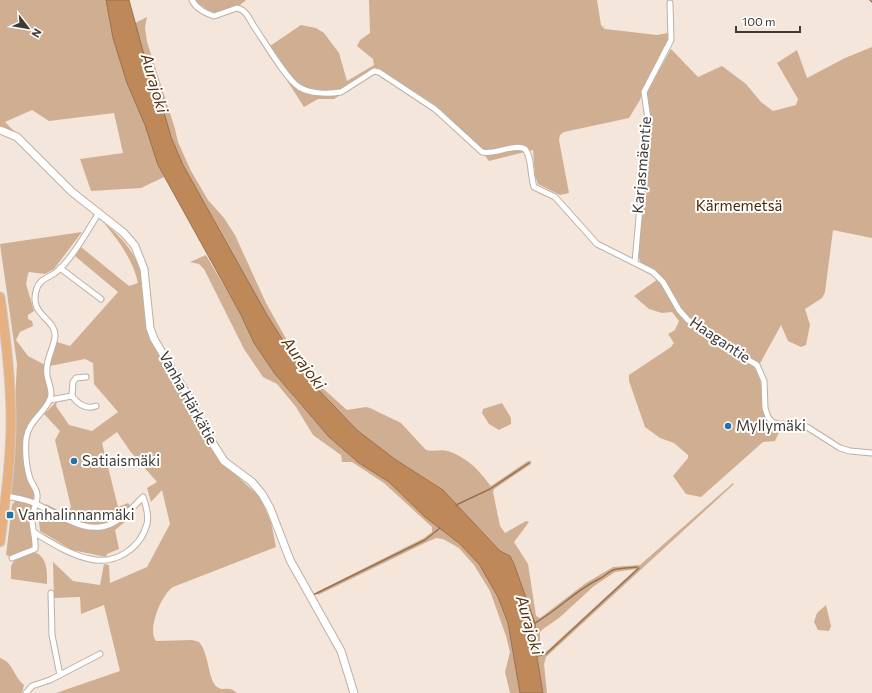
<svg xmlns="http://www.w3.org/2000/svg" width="872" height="693" font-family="Commissioner,sans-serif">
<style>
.green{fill:#d0ae92;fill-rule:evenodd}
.water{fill:#be8859;stroke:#98714e}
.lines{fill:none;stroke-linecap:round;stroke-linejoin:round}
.stream{stroke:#98714e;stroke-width:1.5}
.minor-casing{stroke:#bdb0a5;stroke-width:7}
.tertiary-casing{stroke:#bdb0a5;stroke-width:9}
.trunk-casing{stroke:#cdcccb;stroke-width:11}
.minor{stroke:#fff;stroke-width:5}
.tertiary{stroke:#fff;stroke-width:7}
.trunk{stroke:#e6b080;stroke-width:9}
.poi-dot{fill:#2473a5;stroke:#fff;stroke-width:1.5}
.labels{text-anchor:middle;stroke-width:4;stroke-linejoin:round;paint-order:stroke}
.street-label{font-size:15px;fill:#403a36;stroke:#fff}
.park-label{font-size:15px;fill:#4b2700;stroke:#fff}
.poi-label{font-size:15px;fill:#403a36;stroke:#fff;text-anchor:start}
.water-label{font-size:16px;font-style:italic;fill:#56310c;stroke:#fff}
</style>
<rect width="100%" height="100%" fill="#f4e6da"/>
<g class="green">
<path d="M 0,0 L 106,0 L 113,38 L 127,83 L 145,125 L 158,165 L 164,177 L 141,188 L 91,191 L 80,159 L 123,153 L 114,113 L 49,121 L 32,110 L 5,122 L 18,135 L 0,128 Z"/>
<path d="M 193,0 L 246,0 L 240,5 L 214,14 Z"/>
<path d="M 369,0 L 597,0 L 601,25 L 605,29 L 657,35 L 668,33 L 668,44 L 665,52 L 643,88 L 640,100 L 629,118 L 564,132 L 560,135 L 559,140 L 569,193 L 560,195 L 538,184 L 535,176 L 533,150 L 489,161 L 479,148 L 436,107 L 379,70 L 334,99 L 318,99 L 304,107 L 270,54 L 270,46 L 301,25 L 316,28 L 324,33 L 339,53 L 347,81 L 374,65 L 373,59 L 357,46 L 360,40 L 370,33 Z"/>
<path d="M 147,17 L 145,28 L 147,42 L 175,129 L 178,142 L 191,171 L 208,200 L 224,218 L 235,235 L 266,303 L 298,360 L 319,385 L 347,410 L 366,407 L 370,408 L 401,423 L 426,450 C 434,452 440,449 448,451 C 460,455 472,463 481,474 C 485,478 487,482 491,486 L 528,461 L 531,461 L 531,464 L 494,489 L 493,492 L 500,526 L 505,533 L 526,521 L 529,522 L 514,542 L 528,564 L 536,616 L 540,618 L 586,583 L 613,567 L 640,565 L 733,483 L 734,484 L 546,657 L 544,664 L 547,693 L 543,693 L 536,651 L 535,623 L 514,564 L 510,556 L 500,551 L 443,490 L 396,460 L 358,431 L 306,377 L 267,315 L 183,165 L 171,137 L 160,98 L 154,92 L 135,23 ZM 636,569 L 547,651 L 542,652 L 540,649 L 540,632 L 543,629 L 559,618 L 594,586 L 615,572 Z"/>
<path d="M 872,47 L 872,238 L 833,230 L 825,292 L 822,298 L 805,309 L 810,325 L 806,345 L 801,347 L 788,341 L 781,325 L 757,369 C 767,391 754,418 781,428 L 775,441 L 763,442 L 701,497 L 686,494 L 673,476 L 688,458 L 688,455 L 674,443 L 660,438 L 645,427 L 629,381 L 629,375 L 671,347 L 674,343 L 668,334 L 675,330 L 679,321 L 672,312 L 662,313 L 649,309 L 634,296 L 661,277 L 641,263 L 638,256 L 650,115 L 647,98 L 648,90 L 671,49 L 698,77 L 722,66 L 746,84 L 761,102 L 773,111 L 796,105 L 798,99 L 777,63 L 797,50 L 807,78 L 845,58 Z"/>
<path d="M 104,223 C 121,236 134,251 141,272 L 149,336 L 183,393 L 217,458 L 260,497 L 271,522 L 276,547 L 173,587 C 161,595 147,630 156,641 L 192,640 L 199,642 C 209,653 208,680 217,687 C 223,692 228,685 237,693 L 56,693 L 120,671 L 104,605 L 81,614 L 80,597 L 54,598 L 53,562 L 73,581 L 100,585 L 104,564 L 109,565 L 110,583 L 147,567 L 170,524 L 162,490 L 151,502 L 147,488 L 157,482 L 130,451 L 117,432 L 102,443 L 118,507 L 128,503 L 136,513 L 115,530 L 119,549 L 107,554 L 106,557 L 72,550 L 40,531 L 39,521 L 46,504 L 67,515 L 71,507 L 55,440 L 60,431 L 44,414 L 57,401 L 56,406 L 69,425 L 92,431 L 118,412 L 94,384 L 93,363 L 85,359 L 50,366 L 50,360 L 57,342 L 70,346 L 118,292 L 75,256 L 81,247 L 129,286 L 138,283 C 133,260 119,241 104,223 Z"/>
<path d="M 82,232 L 54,269 L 45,274 L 29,272 L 28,274 L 26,284 L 34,311 L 28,315 L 28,319 L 32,321 L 33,326 L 20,332 L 16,340 L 28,356 L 45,365 L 48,399 L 28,425 L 24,438 L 35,498 C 28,501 15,499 10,494 L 17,364 L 0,244 Z"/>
<path d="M 206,255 L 241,315 L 254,343 L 275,374 L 295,398 L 329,437 L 359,463 L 389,482 L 425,517 L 460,544 L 479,564 L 498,597 L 508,623 L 520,693 L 510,693 L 505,672 L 510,652 L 506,636 L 490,591 L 474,565 L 459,548 L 443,539 L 436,538 L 427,542 L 318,595 L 317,592 L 424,538 L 432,532 L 432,527 L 384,483 L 352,462 L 342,462 L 341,455 L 313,435 L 296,407 L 277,384 L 263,377 L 244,349 L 204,269 L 199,264 L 190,262 Z"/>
<path d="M 502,403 L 511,418 L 511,424 L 499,430 L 489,424 L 482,413 L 483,409 Z"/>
<path d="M 16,500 L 21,501 L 21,503 L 28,502 L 32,505 L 34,533 L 33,548 L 13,557 L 6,555 L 12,505 Z"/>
<path d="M 34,552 C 48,557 47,572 47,584 L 11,579 L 11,566 L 14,561 Z"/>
<path d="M 826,605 L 831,626 L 829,631 L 818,630 L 814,622 L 817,613 Z"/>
<path d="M 0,658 C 14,663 13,676 24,685 L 22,693 L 0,693 Z"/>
</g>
<path class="water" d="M 106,0 L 129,0 L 154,91 L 160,98 L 171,137 L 183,165 L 267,315 L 306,377 L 358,431 L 396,460 L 443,490 L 500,551 L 510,556 L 514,564 L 535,623 L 536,651 L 543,693 L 520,693 L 508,623 L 498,597 L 479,564 L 460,544 L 425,517 L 389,482 L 359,463 L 329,437 L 275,374 L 254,343 L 241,315 L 158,165 L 145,125 L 127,83 L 113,38 Z"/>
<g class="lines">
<g class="stream">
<path d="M 870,0 L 872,2"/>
<path d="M 456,505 L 490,489 L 529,463"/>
<path d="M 313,595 L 425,540 L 440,528"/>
<path d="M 535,623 C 558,610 576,590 599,579 C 604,577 608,572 613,570 C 620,568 630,568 637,567"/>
<path d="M 537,656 L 546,654 L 639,568"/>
</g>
<defs>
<g id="minor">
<path d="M 192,0 C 196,9 206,13 214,16 L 237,8 C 246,10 249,18 253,25 C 263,39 286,79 299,87 C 310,94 328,94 341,92 L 374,71 L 379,72 L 435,109 L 482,152 C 495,155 515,143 525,149 C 532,157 530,175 534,187 L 555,197 L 597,244 L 653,272 L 663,282 L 679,310 L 688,320 L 713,339 L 757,365 L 764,381 L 765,408 L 768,417 L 772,422 L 778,424 L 800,425 L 807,427 L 840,448 L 850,451 L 872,453"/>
<path d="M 635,262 L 648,119 L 644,92 L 671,40 L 670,3"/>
<path d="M 60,268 L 101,299"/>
<path d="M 86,377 L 76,378 L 73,382 L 72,396 C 78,404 86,410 96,406"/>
<path d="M 50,400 L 72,396"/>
<path d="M 6,496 C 16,498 27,499 36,504 C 59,514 87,537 113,523 C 125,517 134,506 143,497 C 146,505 149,515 147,524 C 140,549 115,565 90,559 C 70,555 52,543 35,533"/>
<path d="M 12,558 L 35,549 C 36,538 32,530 32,519 C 32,511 38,503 37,495 C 37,490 32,484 30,479 C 26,466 25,452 26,439 C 28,422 42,415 49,401 C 54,393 48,383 47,375 C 45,359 54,349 55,336 C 56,318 27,315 37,288 C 40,279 48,278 55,273 C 70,262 88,230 98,214"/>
<path d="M 51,593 L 52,635 L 60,675"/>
<path d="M 26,693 L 32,686 L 50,680 L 100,654"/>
</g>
<path id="tertiary" d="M 0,130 L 17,137 L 72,192 L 124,233 L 135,246 L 144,269 L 150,328 L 154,339 L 188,396 L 203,428 L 224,461 L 252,482 L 262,494 L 270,508 L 290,560 L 341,651 L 354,693"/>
<path id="trunk" d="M 0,297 C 6,338 11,379 11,421 C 11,461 5,502 0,542"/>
</defs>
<use href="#minor" class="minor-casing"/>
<use href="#tertiary" class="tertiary-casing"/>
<use href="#trunk" class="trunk-casing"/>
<use href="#minor" class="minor"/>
<use href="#tertiary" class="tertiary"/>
<use href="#trunk" class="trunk"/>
</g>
<g class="poi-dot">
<circle cx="728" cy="426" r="4"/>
<circle cx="74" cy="461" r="4"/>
<rect x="6" y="511" width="8" height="8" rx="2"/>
</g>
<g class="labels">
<g class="street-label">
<text transform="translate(642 165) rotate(-85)" y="5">Karjasmäentie</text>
<text transform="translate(720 340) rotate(34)" y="5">Haagantie</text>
<text transform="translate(188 398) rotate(61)" y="5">Vanha Härkätie</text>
</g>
<g class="park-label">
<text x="739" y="211">Kärmemetsä</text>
</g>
<g class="poi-label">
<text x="736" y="431">Myllymäki</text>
<text x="82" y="466">Satiaismäki</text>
<text x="18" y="520">Vanhalinnanmäki</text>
</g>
<g class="water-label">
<text transform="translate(155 83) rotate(74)" y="6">Aurajoki</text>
<text transform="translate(304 363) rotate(53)" y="6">Aurajoki</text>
<text transform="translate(530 625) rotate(74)" y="6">Aurajoki</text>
</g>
</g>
<g transform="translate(28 28) rotate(121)" stroke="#ffffff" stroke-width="3" paint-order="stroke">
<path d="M0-3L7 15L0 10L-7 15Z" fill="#403a36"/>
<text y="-6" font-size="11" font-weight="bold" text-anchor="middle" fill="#403a36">N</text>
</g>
<path d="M736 26v6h64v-6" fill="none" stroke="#403a36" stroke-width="2"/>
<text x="742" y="26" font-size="12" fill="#403a36" stroke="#ffffff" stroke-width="3" paint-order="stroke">100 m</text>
</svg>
